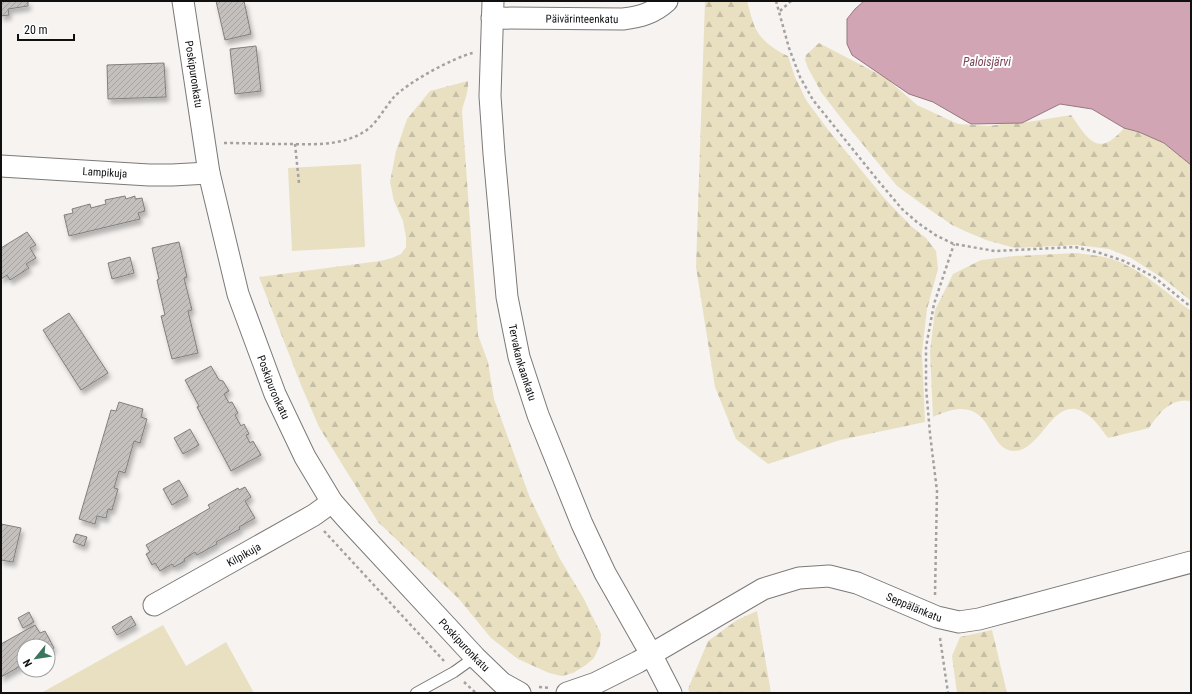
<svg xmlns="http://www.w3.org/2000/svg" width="1192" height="694" font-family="'Roboto Condensed',sans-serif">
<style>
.forest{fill:url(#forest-firs)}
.green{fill:#e9e0c1}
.water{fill:#d1a5b3;stroke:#977882}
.building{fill:url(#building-hatch);stroke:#82807e;filter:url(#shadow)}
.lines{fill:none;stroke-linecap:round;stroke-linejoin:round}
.lane-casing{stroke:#7c7977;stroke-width:12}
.street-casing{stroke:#7c7977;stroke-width:23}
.path{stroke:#a4a2a1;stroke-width:2.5;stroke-dasharray:3 3;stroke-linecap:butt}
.lane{stroke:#fff;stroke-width:10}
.street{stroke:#fff;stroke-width:21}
.labels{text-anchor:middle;stroke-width:4;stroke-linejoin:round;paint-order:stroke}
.street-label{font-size:11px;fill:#111010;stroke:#fff}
.water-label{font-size:12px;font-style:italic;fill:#7c4257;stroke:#fff}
</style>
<defs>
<pattern id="forest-firs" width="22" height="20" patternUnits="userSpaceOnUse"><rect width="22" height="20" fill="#e9e0c1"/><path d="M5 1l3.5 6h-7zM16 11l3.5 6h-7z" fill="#c7bfa5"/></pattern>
<pattern id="building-hatch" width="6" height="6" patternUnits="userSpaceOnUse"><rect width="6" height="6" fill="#c3c0be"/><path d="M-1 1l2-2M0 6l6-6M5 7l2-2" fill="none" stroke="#a6a4a2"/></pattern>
<filter id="shadow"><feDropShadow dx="2.5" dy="4.5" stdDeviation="2" flood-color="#0004"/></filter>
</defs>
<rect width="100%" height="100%" fill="#f6f3f1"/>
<g class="forest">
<path d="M 705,1 L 747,1 C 750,11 752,22 757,31 C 763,42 777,51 788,56 L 795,77 L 806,100 L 829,131 L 885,199 L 911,226 L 926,238 L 936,251 L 938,269 L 927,309 L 922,352 L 925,422 L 840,440 L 768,464 L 736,439 L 715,387 L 696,267 Z"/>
<path d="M 819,43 L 886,78 L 917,105 L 958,124 L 989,126 L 1015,122 L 1022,123 L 1071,115 C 1088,139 1098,159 1124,128 L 1139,132 L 1164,143 L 1191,165 L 1191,301 L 1164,279 L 1131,258 L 1109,249 L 1077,245 L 1015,248 L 986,240 L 967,232 L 952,225 L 926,207 L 897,186 L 841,118 L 821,92 L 808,68 L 805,60 L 806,55 Z"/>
<path d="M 468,81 C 469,92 464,100 462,111 L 478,335 L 488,362 L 494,399 L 530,498 L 560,559 L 584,599 L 601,634 L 600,645 L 594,658 L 586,665 L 573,673 L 562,676 L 549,673 L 518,659 L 491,638 L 459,599 L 378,522 L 319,427 L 301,385 L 259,277 L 380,261 L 392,258 L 401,254 L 406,247 L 406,237 L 403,221 L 394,201 L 390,182 L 396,151 L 407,119 L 430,91 Z"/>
<path d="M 1077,253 C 1087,255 1098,255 1108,258 C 1140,267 1165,292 1191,311 L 1191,401 C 1171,397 1159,413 1149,428 L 1108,438 C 1102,430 1096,421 1088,415 C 1054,389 1043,451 1014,451 C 984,450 995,387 933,417 L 930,352 L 935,310 L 953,274 L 981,260 L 1015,256 Z"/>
<path d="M 757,611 L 771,693 L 690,693 L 688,689 L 708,641 L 737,620 Z"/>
<path d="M 992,630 L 1007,693 L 957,693 L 952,656 L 960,637 Z"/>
</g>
<g class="green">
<path d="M 361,164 L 365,247 L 292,251 L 288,168 Z"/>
<path d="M 163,625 L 186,666 L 226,642 L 254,693 L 41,693 Z"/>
</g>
<path class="water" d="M 864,1 L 1191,1 L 1191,165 L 1164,143 L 1139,132 L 1124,128 L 1092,109 L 1060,104 L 1022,123 L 971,124 L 933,102 L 909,94 L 852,55 L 847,44 L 847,19 L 855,9 Z"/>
<g class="building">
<path d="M 1,1 L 28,1 L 28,6 L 8,9 L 9,15 L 1,16 Z"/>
<path d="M 216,1 L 244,1 L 251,34 L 225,40 Z"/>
<path d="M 256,46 L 261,91 L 235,94 L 230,49 Z"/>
<path d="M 164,63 L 166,97 L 108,99 L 107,65 Z"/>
<path d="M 125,196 L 126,199 L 135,196 L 135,199 L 142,198 L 145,211 L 138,213 L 140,219 L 69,236 L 64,215 L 73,213 L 72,209 L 90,204 L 91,208 L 106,204 L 105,200 Z"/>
<path d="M 27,232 L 36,245 L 30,248 L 36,258 L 26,264 L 29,268 L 10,280 L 7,275 L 1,279 L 1,248 Z"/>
<path d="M 179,242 L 187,277 L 184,278 L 192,310 L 188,311 L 198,353 L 172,359 L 161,316 L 165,315 L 157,280 L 159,279 L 152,248 Z"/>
<path d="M 130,257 L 134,273 L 112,279 L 108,263 Z"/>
<path d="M 69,313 L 108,373 L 81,390 L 43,330 Z"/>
<path d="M 211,366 L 219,380 L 223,381 L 229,391 L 224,394 L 229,403 L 232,402 L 238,413 L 235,415 L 241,426 L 244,424 L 249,434 L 246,435 L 250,443 L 253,441 L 261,455 L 231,471 L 197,407 L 199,406 L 185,380 Z"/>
<path d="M 119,402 L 143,409 L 141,417 L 147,419 L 140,443 L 134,441 L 125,473 L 119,471 L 114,488 L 118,489 L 112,510 L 108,509 L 106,518 L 97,516 L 95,524 L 79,519 L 111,410 L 116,411 Z"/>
<path d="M 190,429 L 199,445 L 183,454 L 174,438 Z"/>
<path d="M 179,480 L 188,496 L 172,505 L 163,489 Z"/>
<path d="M 245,487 L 251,497 L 245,501 L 255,518 L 239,527 L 240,529 L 216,542 L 217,544 L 197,555 L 195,552 L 184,559 L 185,561 L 174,567 L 172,564 L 160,571 L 155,563 L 152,565 L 146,554 L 150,552 L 146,545 L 210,508 L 208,505 L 238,488 L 239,490 Z"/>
<path d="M 1,524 L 21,528 L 13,562 L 1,560 Z"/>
<path d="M 76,534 L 87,537 L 84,546 L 73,542 Z"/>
<path d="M 29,612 L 34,622 L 23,628 L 18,618 Z"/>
<path d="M 131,616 L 136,625 L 117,635 L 112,627 Z"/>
<path d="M 35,625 L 40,633 L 45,631 L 54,648 L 48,651 L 48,646 L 24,646 L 24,664 L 1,677 L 1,644 Z"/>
</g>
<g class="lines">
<defs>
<path id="lane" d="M 416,693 L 454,672 L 475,657"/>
<g id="street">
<path id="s1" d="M 183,1 L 209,173 L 238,294 L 275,394 L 305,457 L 332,502 L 348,520 L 475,657 L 502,683 L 520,693"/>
<path id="s2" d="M 493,1 L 490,96 L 494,154 L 507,297 L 519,357 L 538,415 L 582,524 L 605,573 L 651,654 L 671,693"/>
<path id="s3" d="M 492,18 L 623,19 C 640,17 654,13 667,1"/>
<path id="s4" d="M 1,166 L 149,175 L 172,175 L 209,173"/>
<path id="s5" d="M 154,605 L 314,515 L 332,502"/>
<path id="s6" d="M 567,693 L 596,683 L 638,662 L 763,589 L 799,578 L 829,576 L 857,583 L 937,617 L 959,622 L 979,619 L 1191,562"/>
</g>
</defs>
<use href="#lane" class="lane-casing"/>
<use href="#street" class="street-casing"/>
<g class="path">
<path d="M 776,1 L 789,48 L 800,77 L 813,100 L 880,183 L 902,209 L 918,223 L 937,236 L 954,244 L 995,251 L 1075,247 L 1100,253 L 1124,261 L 1154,277 L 1191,307"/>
<path d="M 780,11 L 791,1"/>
<path d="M 224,143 C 244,143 263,144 282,144 C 309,144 338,147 362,133 C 376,126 384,108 394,97 C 407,83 454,57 473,53"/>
<path d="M 295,144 L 299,183"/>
<path d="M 324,531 L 444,661"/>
<path d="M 935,595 L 937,491 L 930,434 L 926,387 L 926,347 L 934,304 L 954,244"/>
<path d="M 940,638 L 948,693"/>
<path d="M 464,682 L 476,693"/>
<path d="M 539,687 L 550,688"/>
</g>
<use href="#lane" class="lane"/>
<use href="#street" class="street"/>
</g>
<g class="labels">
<g class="street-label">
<text dy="4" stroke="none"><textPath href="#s3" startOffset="90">Päivärinteenkatu</textPath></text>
<text dy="4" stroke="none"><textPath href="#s1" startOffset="74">Poskipuronkatu</textPath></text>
<text dy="4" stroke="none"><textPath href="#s4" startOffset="104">Lampikuja</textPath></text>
<text dy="4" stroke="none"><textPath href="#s2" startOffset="364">Tervakankaankatu</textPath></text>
<text dy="4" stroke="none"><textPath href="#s1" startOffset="398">Poskipuronkatu</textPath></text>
<text dy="4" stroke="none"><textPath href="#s5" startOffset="103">Kilpikuja</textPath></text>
<text dy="4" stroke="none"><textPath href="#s6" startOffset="381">Seppälänkatu</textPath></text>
<text dy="4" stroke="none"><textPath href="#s1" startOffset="722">Poskipuronkatu</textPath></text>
</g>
<g class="water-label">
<text x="987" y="66">Paloisjärvi</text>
</g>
</g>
<rect width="1192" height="694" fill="none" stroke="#111010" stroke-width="4"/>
<g transform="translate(36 658) rotate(240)"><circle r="19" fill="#ffffff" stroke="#a09f9f"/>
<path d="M0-3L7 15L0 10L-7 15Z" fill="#3a755e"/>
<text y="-6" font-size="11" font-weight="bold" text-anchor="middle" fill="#111010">N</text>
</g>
<path d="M18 34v6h56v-6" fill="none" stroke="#111010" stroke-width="2"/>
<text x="24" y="34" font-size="12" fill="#111010" stroke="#ffffff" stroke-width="3" paint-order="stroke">20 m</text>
</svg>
